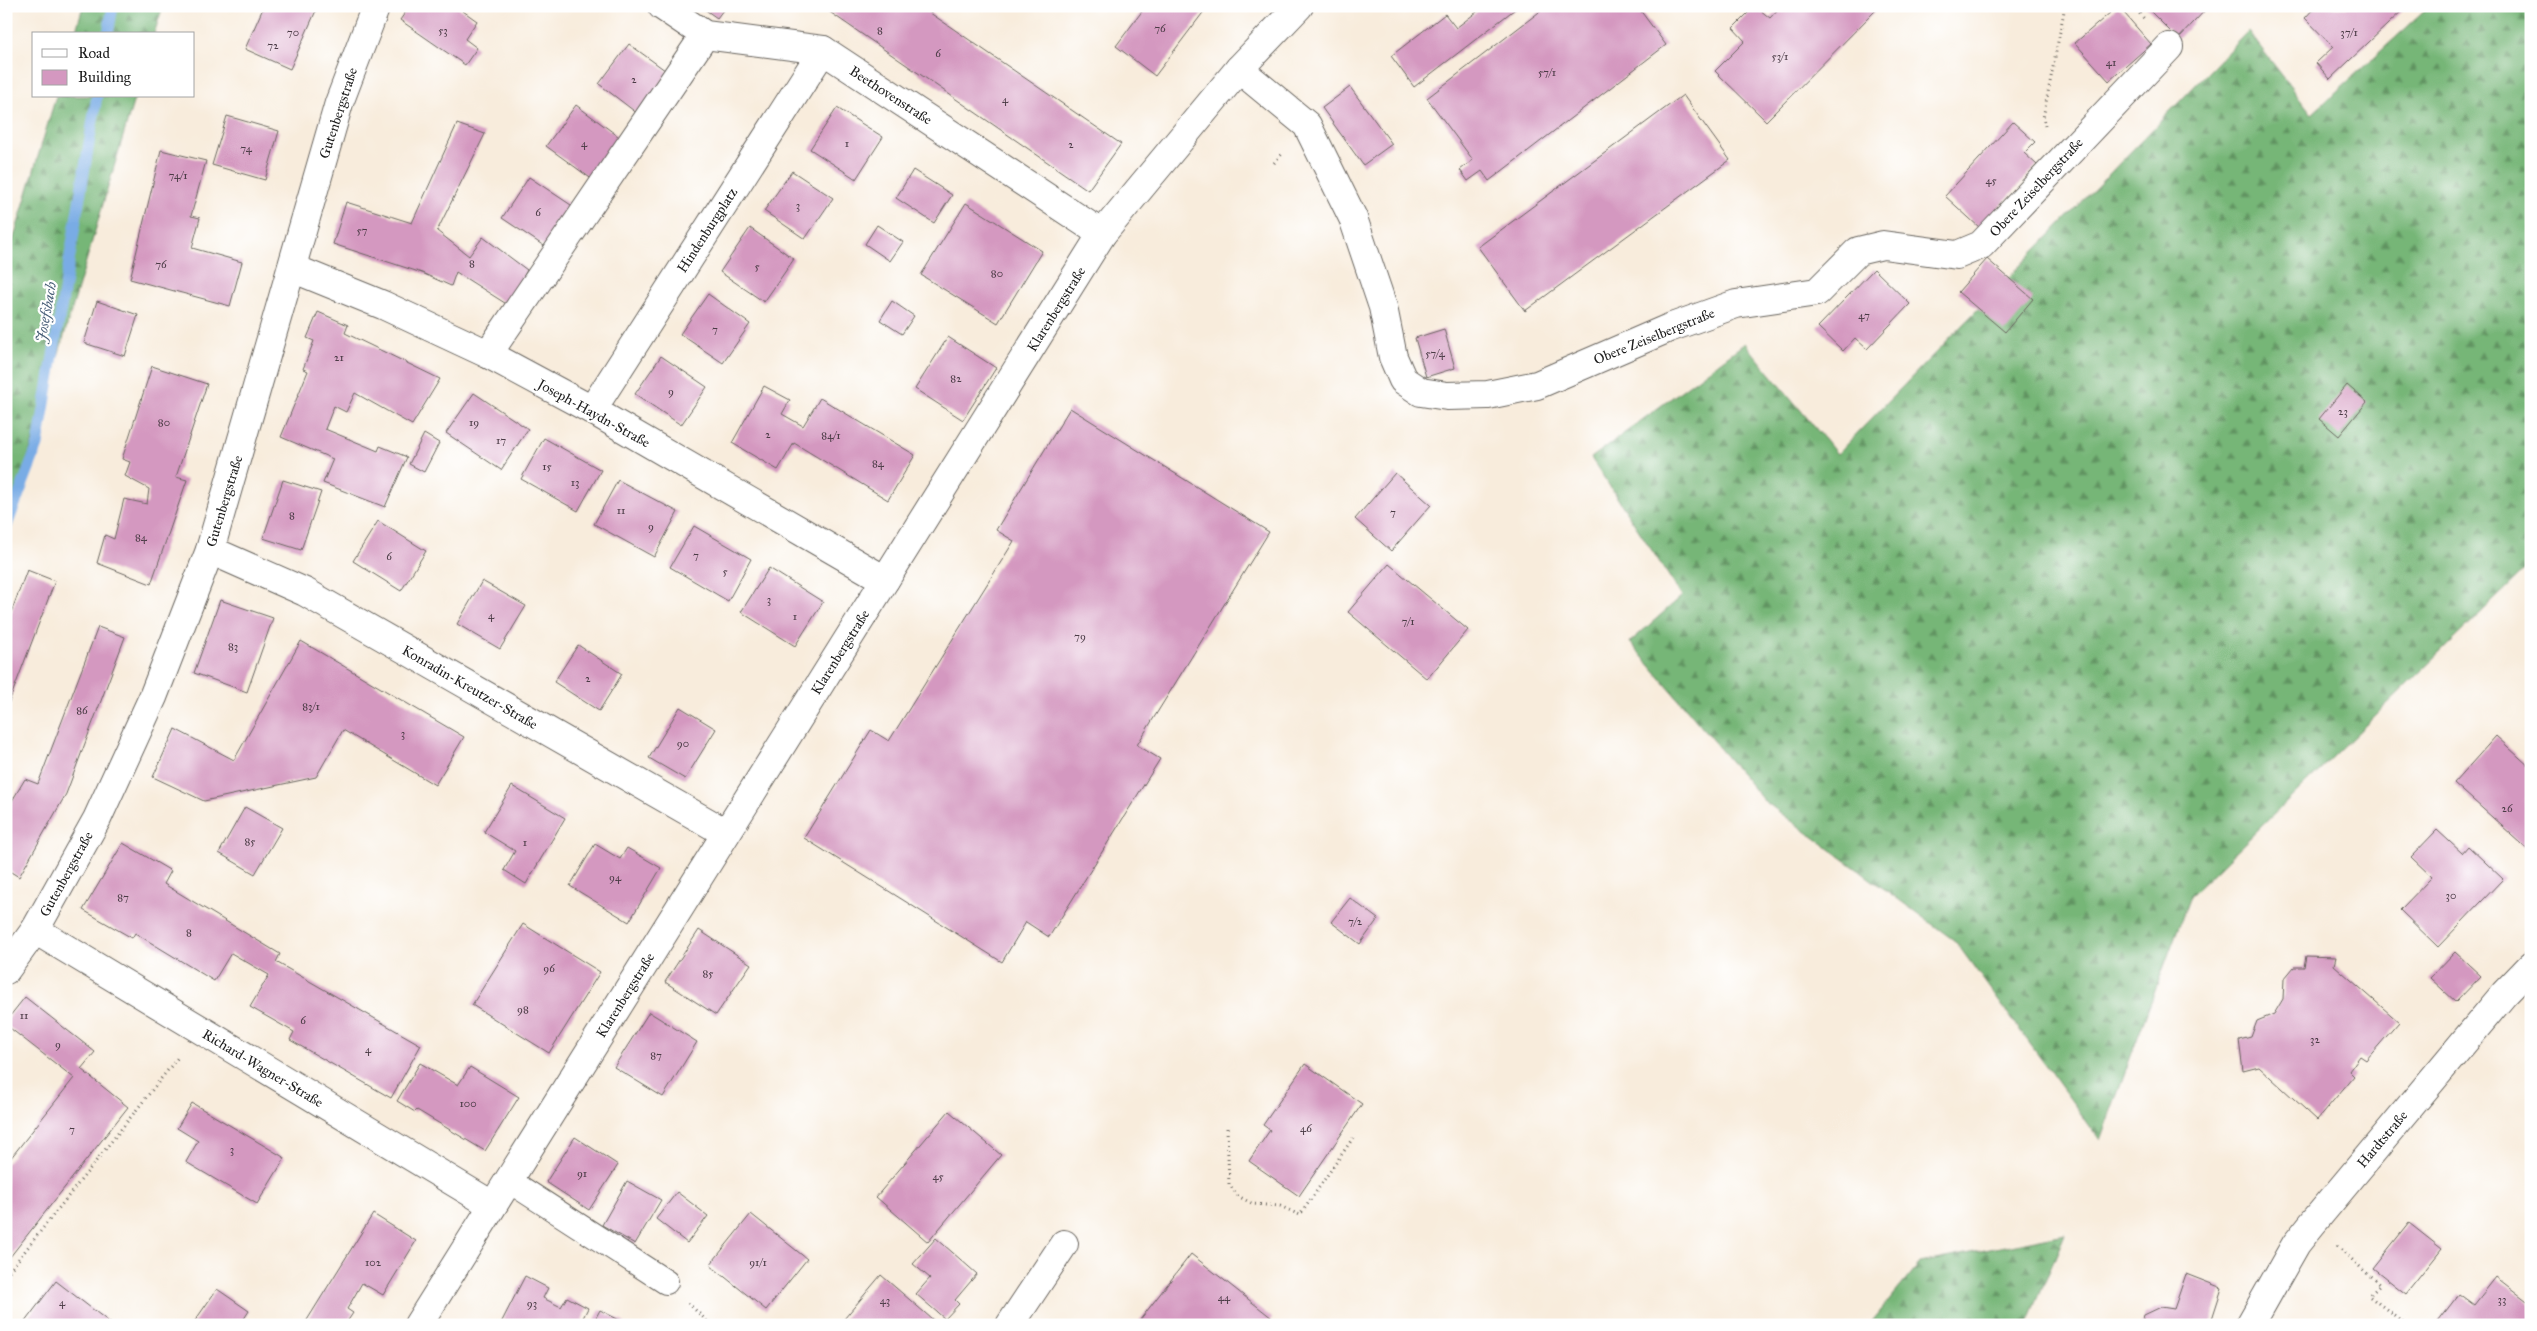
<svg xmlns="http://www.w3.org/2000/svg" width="2537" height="1331" font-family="'IM FELL Great Primer',serif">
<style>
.forest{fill:url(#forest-firs);stroke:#49694a}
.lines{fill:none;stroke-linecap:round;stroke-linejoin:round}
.stream{stroke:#79ace5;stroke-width:11}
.building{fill:#d498c0}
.lane-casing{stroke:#69655f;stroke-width:26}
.street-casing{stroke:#69655f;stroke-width:30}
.path{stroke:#69655f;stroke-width:3;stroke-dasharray:1 4;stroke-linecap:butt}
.lane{stroke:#fff;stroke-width:24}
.street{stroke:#fff;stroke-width:28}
.labels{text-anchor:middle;stroke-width:4.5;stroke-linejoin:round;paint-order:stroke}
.number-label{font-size:11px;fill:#4a3b45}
.street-label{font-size:14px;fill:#1c1c1c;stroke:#fff}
.water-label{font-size:15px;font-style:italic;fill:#465d76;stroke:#fff}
</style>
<defs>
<pattern id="forest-firs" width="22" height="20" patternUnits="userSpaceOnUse" patternTransform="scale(1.25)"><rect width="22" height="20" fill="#76b677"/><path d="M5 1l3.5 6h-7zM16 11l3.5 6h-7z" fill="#609361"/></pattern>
</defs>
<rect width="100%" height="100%" fill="#fff"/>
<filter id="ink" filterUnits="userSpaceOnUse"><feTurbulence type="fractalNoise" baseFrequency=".02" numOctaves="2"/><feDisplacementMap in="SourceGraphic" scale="10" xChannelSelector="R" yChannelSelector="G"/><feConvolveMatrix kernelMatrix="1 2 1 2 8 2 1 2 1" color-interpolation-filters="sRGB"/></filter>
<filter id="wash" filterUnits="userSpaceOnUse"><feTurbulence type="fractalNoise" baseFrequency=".0096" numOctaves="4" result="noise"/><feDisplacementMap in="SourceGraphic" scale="20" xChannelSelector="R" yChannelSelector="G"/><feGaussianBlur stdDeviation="1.12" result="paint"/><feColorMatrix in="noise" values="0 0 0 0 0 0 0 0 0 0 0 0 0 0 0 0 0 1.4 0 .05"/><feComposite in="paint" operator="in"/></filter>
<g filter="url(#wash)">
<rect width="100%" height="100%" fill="#f8ecdc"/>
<g class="forest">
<path d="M 83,6 L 163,6 L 154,34 L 75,34 Z"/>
<path d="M 2430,6 L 2531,6 L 2531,564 L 2190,896 L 2100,1140 L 1955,941 L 1763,800 L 1630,642 L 1682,596 L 1591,458 L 1745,343 L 1837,454 L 2248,31 L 2312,114 Z"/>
<path d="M 56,96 L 135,96 L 6,532 L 6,264 Z"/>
<path d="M 2065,1234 L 2027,1325 L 1869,1325 L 1920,1263 Z"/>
</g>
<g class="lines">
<g class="stream">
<path d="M 108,34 L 113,6"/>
<path d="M 6,528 L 38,445 L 97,96"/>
</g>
</g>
<g id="blocks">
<g class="building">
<path d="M 264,6 L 318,6 L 290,69 L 245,49 Z"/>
<path d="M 410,6 L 456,6 L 477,21 L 465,39 L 477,48 L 465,65 L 400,20 Z"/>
<path d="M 700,6 L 726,6 L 717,18 Z"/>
<path d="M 821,6 L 920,6 L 1121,144 L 1088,190 Z"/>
<path d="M 1146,6 L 1200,6 L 1205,10 L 1155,76 L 1116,46 Z"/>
<path d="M 1481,6 L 1519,6 L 1414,87 L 1391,56 L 1445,14 L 1456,28 L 1482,8 Z"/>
<path d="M 1547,6 L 1637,6 L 1666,45 L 1489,181 L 1482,171 L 1468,181 L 1460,170 L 1473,160 L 1427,98 Z"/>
<path d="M 1755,6 L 1770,18 L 1781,6 L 1880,6 L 1766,121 L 1715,71 L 1745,41 L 1733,28 Z"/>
<path d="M 2118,6 L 2151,44 L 2109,81 L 2075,43 Z"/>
<path d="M 2145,6 L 2209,6 L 2178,39 Z"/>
<path d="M 2316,6 L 2334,7 L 2407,6 L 2330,79 L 2316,63 L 2333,47 L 2305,18 Z"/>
<path d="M 629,44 L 669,73 L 638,114 L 599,84 Z"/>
<path d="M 1350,87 L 1392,144 L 1363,165 L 1322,108 Z"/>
<path d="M 1683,95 L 1730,160 L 1525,311 L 1478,247 Z"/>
<path d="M 576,105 L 622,139 L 593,180 L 546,146 Z"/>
<path d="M 837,108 L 883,137 L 856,179 L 810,149 Z"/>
<path d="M 227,116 L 279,131 L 265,180 L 212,165 Z"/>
<path d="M 2013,122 L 2035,142 L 2024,153 L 2037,165 L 1980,228 L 1945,196 Z"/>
<path d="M 457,124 L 485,134 L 437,231 L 469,256 L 483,237 L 527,270 L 508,305 L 456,272 L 451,286 L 422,273 L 333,244 L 346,202 L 412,223 Z"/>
<path d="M 161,150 L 206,161 L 191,216 L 200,218 L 192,248 L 242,262 L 230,306 L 130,279 Z"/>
<path d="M 913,170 L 952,195 L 934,223 L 896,198 Z"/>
<path d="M 792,171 L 833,198 L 805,239 L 764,211 Z"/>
<path d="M 529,177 L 574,207 L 547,248 L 502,218 Z"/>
<path d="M 966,203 L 1042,251 L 998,323 L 921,275 Z"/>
<path d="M 877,225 L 903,242 L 890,261 L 865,244 Z"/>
<path d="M 750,228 L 794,259 L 764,302 L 720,272 Z"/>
<path d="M 1987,259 L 2033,299 L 2005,332 L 1958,292 Z"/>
<path d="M 1874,269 L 1910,304 L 1867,349 L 1855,338 L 1843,351 L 1818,327 Z"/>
<path d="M 708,294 L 750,324 L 723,363 L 680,334 Z"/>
<path d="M 97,301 L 138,315 L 125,356 L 84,343 Z"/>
<path d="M 892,301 L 914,316 L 902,334 L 880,320 Z"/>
<path d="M 318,312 L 348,325 L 345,333 L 440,379 L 412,425 L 355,393 L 346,412 L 334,406 L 325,429 L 378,451 L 380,446 L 407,457 L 385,507 L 323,483 L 333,459 L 281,437 L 308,371 L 303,369 L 314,341 L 307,338 Z"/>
<path d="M 1444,329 L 1455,368 L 1426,377 L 1415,338 Z"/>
<path d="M 948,337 L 996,368 L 963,420 L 915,389 Z"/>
<path d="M 661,356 L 707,387 L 681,425 L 635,394 Z"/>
<path d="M 152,366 L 207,384 L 176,477 L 187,480 L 151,584 L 97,563 L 105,535 L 114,539 L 124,499 L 147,504 L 149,489 L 125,476 L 130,462 L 122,459 Z"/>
<path d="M 2347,385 L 2367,402 L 2339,436 L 2319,419 Z"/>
<path d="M 764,386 L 790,400 L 782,414 L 803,426 L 820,398 L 915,455 L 888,500 L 794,443 L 778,470 L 732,443 Z"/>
<path d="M 474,393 L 528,429 L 501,470 L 446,433 Z"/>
<path d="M 1070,408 L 1269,532 L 1137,745 L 1160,759 L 1049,937 L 1026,922 L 1002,962 L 804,838 L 871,730 L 889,741 L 1014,541 L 996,530 Z"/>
<path d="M 424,434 L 439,443 L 424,472 L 409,464 Z"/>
<path d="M 544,438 L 601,470 L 578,511 L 521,479 Z"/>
<path d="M 1395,473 L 1431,505 L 1391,551 L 1355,519 Z"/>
<path d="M 283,480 L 321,492 L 301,550 L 263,538 Z"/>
<path d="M 618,480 L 678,512 L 654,557 L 594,524 Z"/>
<path d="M 378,521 L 426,551 L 401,591 L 353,561 Z"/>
<path d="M 694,526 L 751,559 L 728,601 L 670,567 Z"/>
<path d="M 1389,564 L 1468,630 L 1427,679 L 1348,612 Z"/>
<path d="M 769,568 L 823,602 L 795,646 L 741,612 Z"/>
<path d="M 27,570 L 55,581 L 6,710 L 6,626 Z"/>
<path d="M 482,581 L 526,606 L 500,649 L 457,624 Z"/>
<path d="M 220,600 L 273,618 L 247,692 L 194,673 Z"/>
<path d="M 98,627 L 125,637 L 66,794 L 19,877 L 6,869 L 6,811 L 25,779 L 38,784 Z"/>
<path d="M 301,641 L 464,737 L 435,785 L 343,730 L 316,777 L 204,801 L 153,777 L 175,729 L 234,760 Z"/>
<path d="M 578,645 L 622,674 L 599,711 L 554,682 Z"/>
<path d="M 680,707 L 716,729 L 685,779 L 649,758 Z"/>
<path d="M 2496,736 L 2531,768 L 2531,852 L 2454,783 Z"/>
<path d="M 512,786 L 565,818 L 526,884 L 504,870 L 515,851 L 484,832 Z"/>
<path d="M 245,807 L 282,828 L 255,874 L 219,853 Z"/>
<path d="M 2437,830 L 2462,853 L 2468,846 L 2503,879 L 2438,947 L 2400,910 L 2432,877 L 2411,857 Z"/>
<path d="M 123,843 L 171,871 L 164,884 L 280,954 L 276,962 L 421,1045 L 391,1098 L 290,1040 L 294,1032 L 250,1007 L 269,975 L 231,953 L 214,981 L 135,933 L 132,938 L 83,910 Z"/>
<path d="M 595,844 L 620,859 L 627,848 L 661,868 L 629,922 L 570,886 Z"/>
<path d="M 1350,898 L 1378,919 L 1360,944 L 1331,922 Z"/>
<path d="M 523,924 L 600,972 L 549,1053 L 472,1005 Z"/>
<path d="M 699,930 L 751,964 L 716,1015 L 665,982 Z"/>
<path d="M 2455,952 L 2481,976 L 2456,1002 L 2430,978 Z"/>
<path d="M 2306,956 L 2336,957 L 2334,965 L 2399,1022 L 2366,1060 L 2360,1056 L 2349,1071 L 2354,1076 L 2317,1120 L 2259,1067 L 2243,1071 L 2239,1040 L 2251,1037 L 2257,1021 L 2274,1014 L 2283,999 L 2284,979 L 2294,967 L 2304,967 Z"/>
<path d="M 25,997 L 95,1052 L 81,1069 L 128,1107 L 6,1262 L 6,1164 L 74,1078 L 6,1025 L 6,1021 Z"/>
<path d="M 649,1012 L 697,1042 L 663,1097 L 614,1067 Z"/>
<path d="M 420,1063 L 458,1085 L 470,1067 L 519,1097 L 485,1151 L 417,1110 L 415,1112 L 397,1101 Z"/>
<path d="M 1305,1064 L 1362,1104 L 1299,1196 L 1249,1161 L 1270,1130 L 1263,1125 Z"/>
<path d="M 192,1103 L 285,1158 L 257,1204 L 186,1162 L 198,1141 L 177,1128 Z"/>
<path d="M 949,1111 L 1001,1155 L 928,1242 L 876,1197 Z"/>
<path d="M 575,1137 L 618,1165 L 589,1210 L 546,1182 Z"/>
<path d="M 627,1181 L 661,1200 L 635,1244 L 602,1225 Z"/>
<path d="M 677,1192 L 708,1216 L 687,1243 L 656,1219 Z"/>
<path d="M 373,1214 L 416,1241 L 383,1295 L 362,1283 L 347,1309 L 353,1313 L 345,1325 L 304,1325 Z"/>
<path d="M 751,1214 L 807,1259 L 766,1310 L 710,1265 Z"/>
<path d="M 2409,1223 L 2442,1249 L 2406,1294 L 2373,1268 Z"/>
<path d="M 936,1238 L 977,1274 L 955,1300 L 959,1304 L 945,1319 L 916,1294 L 930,1278 L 913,1264 Z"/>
<path d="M 1191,1254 L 1272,1318 L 1267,1325 L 1136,1325 Z"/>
<path d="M 2186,1274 L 2222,1288 L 2210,1325 L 2141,1325 L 2144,1315 L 2161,1307 L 2174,1309 Z"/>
<path d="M 881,1275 L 939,1325 L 839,1325 Z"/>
<path d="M 525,1276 L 548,1288 L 543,1298 L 561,1307 L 567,1297 L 588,1308 L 582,1320 L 592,1325 L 600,1310 L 625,1323 L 624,1325 L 500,1325 Z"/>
<path d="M 2496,1277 L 2531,1304 L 2531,1325 L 2435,1325 L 2459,1294 L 2474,1305 Z"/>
<path d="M 56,1281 L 113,1325 L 27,1325 L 24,1323 Z"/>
<path d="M 217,1289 L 249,1311 L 240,1325 L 192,1325 Z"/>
</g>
</g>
</g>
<g filter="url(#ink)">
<use href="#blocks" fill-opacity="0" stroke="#69655f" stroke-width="1"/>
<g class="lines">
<defs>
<path id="lane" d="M 508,1180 L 666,1282"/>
<g id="street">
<path d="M 662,6 L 705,35 L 823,50 L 1102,234"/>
<path d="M 1239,69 L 1307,125 L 1353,218 L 1383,307 L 1393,357 L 1403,380 L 1421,392 L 1447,396 L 1488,395 L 1537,385 L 1669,328 L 1736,304 L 1817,292 L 1858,251 L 1883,245 L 1957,255 L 1981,245 L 2169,47"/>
<path d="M 292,268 L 383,305 L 488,354 L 592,410 L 885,580"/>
<path d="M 488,354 L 705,35"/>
<path d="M 592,410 L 823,50"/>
<path d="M 210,550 L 305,592 L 726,833"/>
<path d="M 35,930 L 492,1205"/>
<path d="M 6,970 L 35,930 L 97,819 L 153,697 L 210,550 L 339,103 L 376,6"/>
<path d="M 418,1325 L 1102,234 L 1239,69 L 1299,6"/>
<path d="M 1010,1325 L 1064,1244"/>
<path d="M 2250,1325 L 2296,1244 L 2312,1224 L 2504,994 L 2531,966"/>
</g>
</defs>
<use href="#lane" class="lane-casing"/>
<use href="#street" class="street-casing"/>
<g class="path">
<path d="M 2133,6 L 2146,21"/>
<path d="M 2045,126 L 2043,118 L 2065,6"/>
<path d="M 1274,163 L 1283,153"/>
<path d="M 1227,1128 L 1229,1184 L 1238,1196 L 1253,1204 L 1280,1206 L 1300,1215 L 1353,1138"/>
<path d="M 2337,1246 L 2380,1285 L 2369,1296 L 2407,1325"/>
<path d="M 6,1275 L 179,1056"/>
<path d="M 688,1303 L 711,1325"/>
</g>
<use href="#lane" class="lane"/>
<use href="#street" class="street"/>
</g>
</g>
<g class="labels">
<g class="number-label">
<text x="1160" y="32">76</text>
<text x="443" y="34">53</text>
<text x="880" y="34">8</text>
<text x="293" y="36">70</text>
<text x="2349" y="36">37/1</text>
<text x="273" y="49">72</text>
<text x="938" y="57">6</text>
<text x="1780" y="60">53/1</text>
<text x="2111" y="66">41</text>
<text x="1547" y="76">57/1</text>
<text x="634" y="83">2</text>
<text x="1005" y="103">4</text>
<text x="584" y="147">4</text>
<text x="847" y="147">1</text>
<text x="1071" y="148">2</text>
<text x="246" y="152">74</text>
<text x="178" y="179">74/1</text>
<text x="1991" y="184">45</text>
<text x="798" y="209">3</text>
<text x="538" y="216">6</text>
<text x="362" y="234">57</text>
<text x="472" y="267">8</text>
<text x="161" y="268">76</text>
<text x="757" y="270">5</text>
<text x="997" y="277">80</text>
<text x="1864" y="319">47</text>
<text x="715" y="333">7</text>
<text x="1435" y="357">57/4</text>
<text x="339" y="361">21</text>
<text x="956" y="382">82</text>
<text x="671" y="395">9</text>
<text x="2343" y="415">23</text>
<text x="164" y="426">80</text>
<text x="474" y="426">19</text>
<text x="768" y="438">2</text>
<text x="831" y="439">84/1</text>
<text x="501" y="444">17</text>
<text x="878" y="467">84</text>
<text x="547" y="470">15</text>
<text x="575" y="486">13</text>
<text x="621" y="514">11</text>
<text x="1393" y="516">7</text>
<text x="292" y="519">8</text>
<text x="651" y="530">9</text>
<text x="141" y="541">84</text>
<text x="696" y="559">7</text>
<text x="389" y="560">6</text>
<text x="725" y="575">5</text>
<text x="769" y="603">3</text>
<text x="491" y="619">4</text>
<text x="795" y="620">1</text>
<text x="1408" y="625">7/1</text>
<text x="1080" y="640">79</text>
<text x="233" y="650">83</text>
<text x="588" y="682">2</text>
<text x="311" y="710">83/1</text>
<text x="82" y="714">86</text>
<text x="403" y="737">3</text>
<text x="683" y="747">90</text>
<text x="2507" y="812">26</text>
<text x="250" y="845">85</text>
<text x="525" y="846">1</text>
<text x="615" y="881">94</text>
<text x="2451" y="899">30</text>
<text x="123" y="901">87</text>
<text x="1355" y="925">7/2</text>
<text x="189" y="936">8</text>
<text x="549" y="972">96</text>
<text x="708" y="977">85</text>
<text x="523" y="1013">98</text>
<text x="24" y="1019">11</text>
<text x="303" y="1024">6</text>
<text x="2315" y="1043">32</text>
<text x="58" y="1048">9</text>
<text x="368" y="1053">4</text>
<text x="656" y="1059">87</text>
<text x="468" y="1107">100</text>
<text x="1306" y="1132">46</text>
<text x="72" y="1133">7</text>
<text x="232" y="1153">3</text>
<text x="582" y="1177">91</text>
<text x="938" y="1180">45</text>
<text x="373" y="1266">102</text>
<text x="758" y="1266">91/1</text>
<text x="1224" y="1301">44</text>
<text x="2502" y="1303">33</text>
<text x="885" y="1304">43</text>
<text x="62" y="1306">4</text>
<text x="532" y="1307">93</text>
</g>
<g class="street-label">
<text transform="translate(891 95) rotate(33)" y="5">Beethovenstraße</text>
<text transform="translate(338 113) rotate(-72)" y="5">Gutenbergstraße</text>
<text transform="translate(2036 187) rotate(-47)" y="5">Obere Zeiselbergstraße</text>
<text transform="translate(707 230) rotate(-57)" y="5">Hindenburgplatz</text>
<text transform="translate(1056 309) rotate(-58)" y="5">Klarenbergstraße</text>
<text transform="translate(1654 336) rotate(-22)" y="5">Obere Zeiselbergstraße</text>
<text transform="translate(594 413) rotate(29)" y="5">Joseph-Haydn-Straße</text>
<text transform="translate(224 501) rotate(-73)" y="5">Gutenbergstraße</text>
<text transform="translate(840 652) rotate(-58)" y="5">Klarenbergstraße</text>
<text transform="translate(470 687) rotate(30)" y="5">Konradin-Kreutzer-Straße</text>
<text transform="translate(66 874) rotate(-61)" y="5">Gutenbergstraße</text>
<text transform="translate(625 995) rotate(-58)" y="5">Klarenbergstraße</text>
<text transform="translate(263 1068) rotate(31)" y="5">Richard-Wagner-Straße</text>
<text transform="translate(2382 1139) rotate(-50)" y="5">Hardtstraße</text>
</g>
<g class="water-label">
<text transform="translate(46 312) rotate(-80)" y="5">Josefsbach</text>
</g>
</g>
<rect width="2537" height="1331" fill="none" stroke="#fff" stroke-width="25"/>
<rect x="32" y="32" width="162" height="65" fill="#ffffff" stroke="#a4a4a4"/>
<rect x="42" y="49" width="25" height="8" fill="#ffffff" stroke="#a4a4a4"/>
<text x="78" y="58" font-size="15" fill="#1c1c1c">Road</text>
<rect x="42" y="70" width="25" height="15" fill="#d498c0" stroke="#a4a4a4"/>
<text x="78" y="82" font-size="15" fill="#1c1c1c">Building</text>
</svg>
